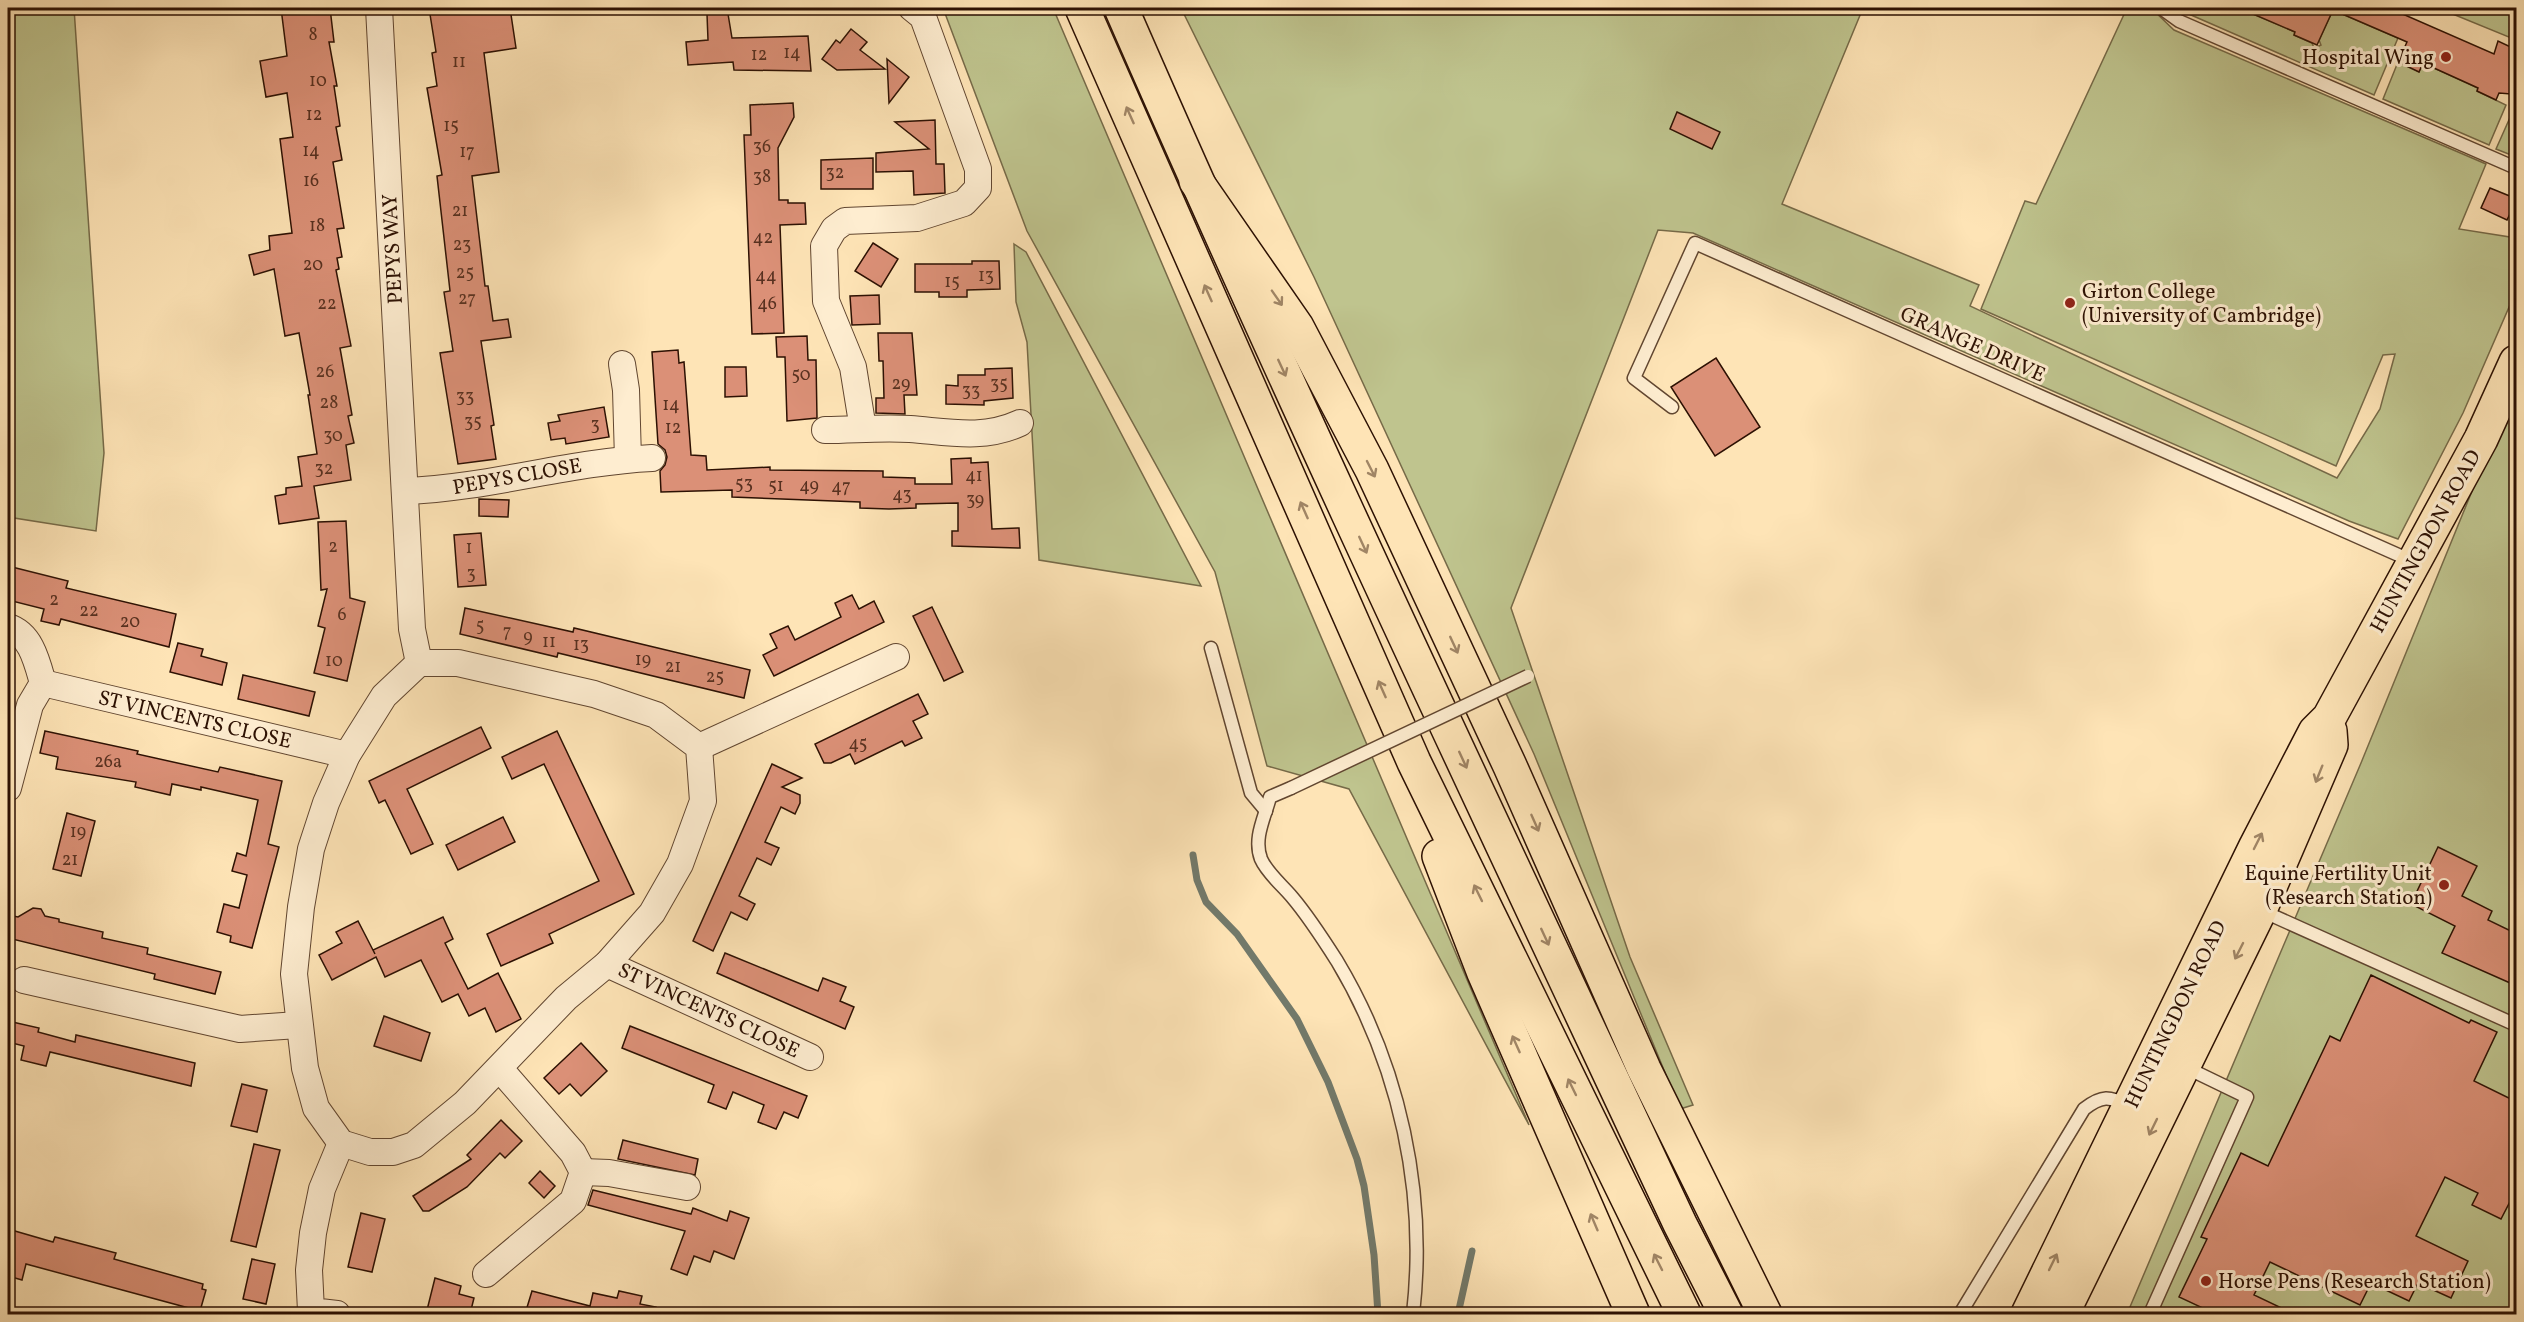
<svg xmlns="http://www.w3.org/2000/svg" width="2524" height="1322" font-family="Vollkorn,serif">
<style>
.green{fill:#bfc48e;stroke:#766a48;stroke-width:1.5}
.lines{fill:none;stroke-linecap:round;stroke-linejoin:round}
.stream{stroke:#72796a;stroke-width:7}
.building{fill:#db9077;stroke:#2d1103;stroke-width:1.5}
.service-casing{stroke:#614630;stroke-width:15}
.minor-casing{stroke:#614630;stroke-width:28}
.primary-casing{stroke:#2d1103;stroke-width:36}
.trunk-casing{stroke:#2d1103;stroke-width:36}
.motorway-casing{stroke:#2d1103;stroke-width:36}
.service{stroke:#feedd0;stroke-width:12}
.minor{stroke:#feedd0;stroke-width:26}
.primary{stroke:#fee4b6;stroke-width:33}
.trunk{stroke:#fee4b6;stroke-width:33}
.motorway{stroke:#fee4b6;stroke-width:33}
.service-bridge-casing{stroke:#614630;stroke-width:15;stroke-linecap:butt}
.service-bridge{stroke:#feedd0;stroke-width:12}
.oneway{stroke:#a08565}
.poi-dot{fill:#8f2418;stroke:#feedd0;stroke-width:2}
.labels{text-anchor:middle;stroke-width:6;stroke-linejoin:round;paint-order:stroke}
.number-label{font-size:18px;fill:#583120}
.poi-label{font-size:21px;fill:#2d1103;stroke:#feedd0;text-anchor:end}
.street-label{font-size:21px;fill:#2d1103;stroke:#feedd0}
</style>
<rect width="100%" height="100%" fill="#fee4b6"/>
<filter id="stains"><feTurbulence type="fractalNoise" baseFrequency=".00333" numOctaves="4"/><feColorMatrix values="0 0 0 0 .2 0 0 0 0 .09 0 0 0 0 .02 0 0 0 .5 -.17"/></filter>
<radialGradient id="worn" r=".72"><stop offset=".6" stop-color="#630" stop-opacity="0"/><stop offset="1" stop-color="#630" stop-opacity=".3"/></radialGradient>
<g class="green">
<path d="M 8,8 L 74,8 L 104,453 L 96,531 L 8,517 Z"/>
<path d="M 943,8 L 1053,8 L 1529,1125 L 1349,789 L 1267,766 L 1215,572 L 1027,231 Z"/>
<path d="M 1181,8 L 1863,8 L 1782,204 L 1979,285 L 1970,306 L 2337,478 L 2380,409 L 2395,354 L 2383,355 L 2336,466 L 1981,309 L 2025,201 L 2036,204 L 2127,8 L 2151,8 L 2174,30 L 2486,164 L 2459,229 L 2516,238 L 2516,291 L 2463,413 L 2398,539 L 2349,521 L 1693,233 L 1658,230 L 1511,608 L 1630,957 L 1693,1105 L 1680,1109 L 1534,754 L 1314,277 Z"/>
<path d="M 2175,8 L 2239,8 L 2295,32 L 2294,35 L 2312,43 L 2314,48 L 2321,45 L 2319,40 L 2333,10 L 2398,38 L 2374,95 Z"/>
<path d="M 2438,8 L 2516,8 L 2516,40 Z"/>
<path d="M 2398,62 L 2419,72 L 2423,63 L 2478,88 L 2477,91 L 2506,105 L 2489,145 L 2383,99 Z"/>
<path d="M 2516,104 L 2516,157 L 2496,149 Z"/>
<path d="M 1014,244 L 1026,252 L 1201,586 L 1039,560 L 1027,342 L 1016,302 Z"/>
<path d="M 2508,403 L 2516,407 L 2516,1314 L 2127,1314 L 2361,763 Z"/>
</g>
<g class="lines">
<g class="stream">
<path d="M 1193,855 L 1197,880 L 1206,902 L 1237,934 L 1297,1019 L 1328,1082 L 1357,1159 L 1364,1186 L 1374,1255 L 1378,1314"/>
<path d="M 1458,1314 L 1472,1251"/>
</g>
</g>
<g class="building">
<path d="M 281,8 L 330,8 L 334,42 L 329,42 L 337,86 L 334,86 L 340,126 L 336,127 L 342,160 L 333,162 L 344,228 L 337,229 L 342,257 L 337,258 L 339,269 L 336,270 L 351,346 L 340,348 L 352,415 L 348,416 L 354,443 L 346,445 L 351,480 L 314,486 L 319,518 L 279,524 L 275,496 L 286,494 L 286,488 L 302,486 L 298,457 L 317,454 L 308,395 L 310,395 L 299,333 L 285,336 L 274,269 L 254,275 L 249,255 L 270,250 L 269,236 L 292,233 L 280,139 L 293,137 L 287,93 L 266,97 L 260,61 L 287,56 Z"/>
<path d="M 429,8 L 510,8 L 516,48 L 484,53 L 499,172 L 472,176 L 485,286 L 488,286 L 493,321 L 508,319 L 511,337 L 481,341 L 494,425 L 491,426 L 496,459 L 458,464 L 440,353 L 453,351 L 444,292 L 450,291 L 437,176 L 442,175 L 427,88 L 437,86 L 432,53 L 436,52 Z"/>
<path d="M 2239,8 L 2389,8 L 2494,54 L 2498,41 L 2517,50 L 2517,69 L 2511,83 L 2511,94 L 2499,93 L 2496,100 L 2477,91 L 2478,88 L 2423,63 L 2419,72 L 2398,62 L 2407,42 L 2333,10 L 2317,45 L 2294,35 L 2295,32 Z"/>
<path d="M 707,14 L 728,14 L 732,38 L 808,36 L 811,71 L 734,70 L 733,62 L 688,65 L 686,42 L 708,40 Z"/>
<path d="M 851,29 L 867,42 L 860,50 L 885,69 L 837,70 L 822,59 L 836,40 L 840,43 Z"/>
<path d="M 887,59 L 909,77 L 889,103 Z"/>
<path d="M 793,103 L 794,117 L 778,148 L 779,200 L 788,200 L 788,203 L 805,203 L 806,224 L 780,225 L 784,333 L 752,334 L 744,135 L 751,135 L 750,105 Z"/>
<path d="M 1677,112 L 1720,132 L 1712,149 L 1670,129 Z"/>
<path d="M 935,120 L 936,164 L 944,164 L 945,193 L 914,195 L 913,171 L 876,172 L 876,153 L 929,149 L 895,122 Z"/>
<path d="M 873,158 L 873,189 L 821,189 L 821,160 Z"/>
<path d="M 2490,188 L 2517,199 L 2507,220 L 2481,208 Z"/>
<path d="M 873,243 L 898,259 L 881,287 L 855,271 Z"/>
<path d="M 972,261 L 999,261 L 1000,289 L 967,290 L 967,297 L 939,297 L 939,292 L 915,292 L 915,264 L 972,264 Z"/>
<path d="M 879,295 L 880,324 L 852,325 L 850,296 Z"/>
<path d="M 878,333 L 912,333 L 917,395 L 904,395 L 905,414 L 876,413 L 876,398 L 884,398 L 883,361 L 879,361 Z"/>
<path d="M 807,336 L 808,360 L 816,360 L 817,418 L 787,421 L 785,357 L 777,357 L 776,337 Z"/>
<path d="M 678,350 L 679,363 L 684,362 L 691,455 L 706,456 L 707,470 L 770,467 L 770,470 L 883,471 L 883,477 L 915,478 L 915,484 L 952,484 L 951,459 L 971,458 L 971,463 L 988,462 L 992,529 L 1019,528 L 1020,548 L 952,546 L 952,531 L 958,531 L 958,503 L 916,504 L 916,508 L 889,509 L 860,508 L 860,502 L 732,497 L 732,490 L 661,492 L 660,471 L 665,465 L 667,457 L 665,450 L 658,444 L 652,352 Z"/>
<path d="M 1716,358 L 1760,427 L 1715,456 L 1671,387 Z"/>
<path d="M 725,367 L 746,367 L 747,396 L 725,397 Z"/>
<path d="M 1012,368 L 1013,398 L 984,401 L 984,405 L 946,404 L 946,385 L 958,386 L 958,375 L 985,375 L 985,369 Z"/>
<path d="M 604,407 L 609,437 L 566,444 L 565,438 L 551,440 L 548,423 L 560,421 L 558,415 Z"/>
<path d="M 479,499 L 509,500 L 508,517 L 479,516 Z"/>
<path d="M 346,521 L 350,598 L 365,602 L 347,681 L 314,673 L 325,628 L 318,626 L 327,589 L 321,590 L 318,522 Z"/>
<path d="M 481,533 L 486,585 L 458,587 L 454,535 Z"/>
<path d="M 8,566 L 68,581 L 66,588 L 176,614 L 169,647 L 61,619 L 59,625 L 41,621 L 44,609 L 8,600 Z"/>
<path d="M 852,595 L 859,609 L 874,601 L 884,622 L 774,676 L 763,655 L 777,648 L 770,634 L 788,626 L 795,640 L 841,617 L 835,603 Z"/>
<path d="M 932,607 L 963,672 L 944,681 L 913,616 Z"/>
<path d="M 465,608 L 573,632 L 574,628 L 750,670 L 744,698 L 558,653 L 557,657 L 460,634 Z"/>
<path d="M 178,643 L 203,649 L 201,656 L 227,663 L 222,685 L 170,672 Z"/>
<path d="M 243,675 L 315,692 L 309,716 L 238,699 Z"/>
<path d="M 918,694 L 928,714 L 913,721 L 922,738 L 905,746 L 902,741 L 855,764 L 850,754 L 831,763 L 824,763 L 815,744 Z"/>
<path d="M 481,727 L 491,748 L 407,789 L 433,844 L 411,854 L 385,800 L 379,803 L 369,781 Z"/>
<path d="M 45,731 L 138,751 L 137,754 L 218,772 L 220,767 L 282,781 L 268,844 L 279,847 L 252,948 L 230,942 L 231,936 L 217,932 L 224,904 L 239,908 L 247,875 L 232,871 L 237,853 L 246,856 L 258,800 L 201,787 L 201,790 L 172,784 L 170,795 L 135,787 L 136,782 L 56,769 L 58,757 L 40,753 Z"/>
<path d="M 557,731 L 634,894 L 549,934 L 553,943 L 501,966 L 487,934 L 599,881 L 544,764 L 512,779 L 502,757 Z"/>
<path d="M 772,764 L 802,778 L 782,787 L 800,795 L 800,803 L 795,814 L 781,807 L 765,842 L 779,848 L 771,865 L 757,858 L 739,896 L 755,904 L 747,920 L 731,912 L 713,951 L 693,941 Z"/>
<path d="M 67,813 L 95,821 L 81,876 L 53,869 Z"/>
<path d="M 503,817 L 515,842 L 458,870 L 446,845 Z"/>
<path d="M 2438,847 L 2477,866 L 2462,896 L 2492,911 L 2488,920 L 2517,934 L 2517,986 L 2442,953 L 2455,926 L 2411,904 Z"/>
<path d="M 33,908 L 41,909 L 45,916 L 59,919 L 59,922 L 103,932 L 102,938 L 148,948 L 147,954 L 221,972 L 215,994 L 154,979 L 155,974 L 8,938 L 8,915 L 18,917 Z"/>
<path d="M 443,917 L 453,939 L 445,943 L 468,989 L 498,973 L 521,1019 L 496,1032 L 485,1008 L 469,1016 L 458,994 L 442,1002 L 421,960 L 385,977 L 376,957 L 332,980 L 319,955 L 342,943 L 336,932 L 358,921 L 375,954 L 373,950 Z"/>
<path d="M 725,953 L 818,991 L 823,978 L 846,987 L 840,1001 L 854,1007 L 845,1029 L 717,973 Z"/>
<path d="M 2371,975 L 2469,1023 L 2471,1020 L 2497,1032 L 2474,1081 L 2517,1102 L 2517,1188 L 2501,1219 L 2472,1205 L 2478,1193 L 2445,1177 L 2416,1236 L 2468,1261 L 2451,1298 L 2418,1283 L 2409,1301 L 2371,1283 L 2360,1305 L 2270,1262 L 2254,1295 L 2294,1314 L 2202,1314 L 2205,1309 L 2179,1297 L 2207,1239 L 2201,1237 L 2241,1153 L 2268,1166 L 2330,1036 L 2340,1041 Z"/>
<path d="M 384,1016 L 430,1033 L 421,1061 L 374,1046 Z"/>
<path d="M 8,1021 L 39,1028 L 38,1032 L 75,1042 L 76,1035 L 195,1063 L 191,1086 L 50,1052 L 46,1066 L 21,1060 L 24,1046 L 8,1042 Z"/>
<path d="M 630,1026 L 807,1096 L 798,1118 L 784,1112 L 776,1129 L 758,1122 L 764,1105 L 733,1092 L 726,1109 L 708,1102 L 714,1085 L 622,1048 Z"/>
<path d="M 581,1043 L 607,1071 L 581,1096 L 570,1084 L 559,1094 L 544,1078 Z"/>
<path d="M 242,1084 L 267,1090 L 257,1132 L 231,1126 Z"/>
<path d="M 501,1120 L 522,1141 L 505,1158 L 500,1153 L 467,1187 L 429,1211 L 423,1211 L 413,1196 L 471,1159 L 467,1155 Z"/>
<path d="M 623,1140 L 698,1159 L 695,1175 L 618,1159 Z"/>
<path d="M 254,1144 L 280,1150 L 256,1247 L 231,1241 Z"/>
<path d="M 540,1171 L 555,1186 L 544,1198 L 529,1183 Z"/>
<path d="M 593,1190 L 691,1214 L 693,1208 L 727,1221 L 730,1211 L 749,1218 L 734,1259 L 714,1251 L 710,1262 L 694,1256 L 687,1275 L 671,1269 L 685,1231 L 588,1205 Z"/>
<path d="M 361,1213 L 385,1219 L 372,1272 L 348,1267 Z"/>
<path d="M 8,1229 L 53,1242 L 55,1237 L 116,1253 L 114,1259 L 203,1284 L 202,1289 L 206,1290 L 200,1311 L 26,1264 L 22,1280 L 8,1276 Z"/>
<path d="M 252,1259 L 275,1264 L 266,1304 L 243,1299 Z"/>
<path d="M 435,1278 L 461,1286 L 459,1294 L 474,1298 L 470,1314 L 426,1314 Z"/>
<path d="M 532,1291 L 590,1306 L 593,1293 L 617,1298 L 619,1291 L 642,1296 L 640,1304 L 656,1307 L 655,1314 L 525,1314 Z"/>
</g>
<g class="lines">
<defs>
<g id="service">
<path d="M 2161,8 L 2179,21 L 2516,168"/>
<path d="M 1672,407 L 1634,378 L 1695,243 L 2412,561"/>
<path d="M 1211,648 L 1251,793 L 1266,811"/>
<path d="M 1291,788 L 1270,797 C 1265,817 1253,838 1261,859 C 1267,873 1282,885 1292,897 C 1309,917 1323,939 1337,961 C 1400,1066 1427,1193 1413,1314"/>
<path d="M 2260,910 L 2516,1025"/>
<path d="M 1960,1314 L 2084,1109 C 2102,1095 2109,1096 2130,1106"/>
<path d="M 2150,1314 L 2247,1097 L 2185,1067"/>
</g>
<g id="minor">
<path d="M 379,8 L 412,629 L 419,663"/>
<path d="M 622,364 L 626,390 L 628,459"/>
<path d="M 863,429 L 853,367 L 826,301 L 824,246 L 834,229 L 845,221 L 917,218 L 964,203 L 978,188 L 978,169 L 923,17 L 912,8"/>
<path d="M 825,430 C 853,430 882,427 910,429 C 949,432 983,440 1020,423"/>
<path d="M 405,491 C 489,488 569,462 652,458"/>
<path d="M 8,627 C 31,634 37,662 43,683 L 30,705 L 8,788"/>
<path d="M 419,663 L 458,663 L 594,694 L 656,715 L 699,747 L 703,801 L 680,864 L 652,913 L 607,964 L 566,998 L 465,1103 L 414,1145 L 393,1152 L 370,1152 L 341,1143 L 316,1108 L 305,1068 L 294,974 L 301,907 L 311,849 L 326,803 L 347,755 L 384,696 Z"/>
<path d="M 43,683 L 347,755"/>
<path d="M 699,747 L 896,657"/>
<path d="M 607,964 L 810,1057"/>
<path d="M 24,980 L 240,1029 L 298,1025"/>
<path d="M 583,1172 L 609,1173 L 687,1187"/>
<path d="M 486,1274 L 573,1201 L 583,1172 L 573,1153 L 500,1069"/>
<path d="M 337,1314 L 311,1311 L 309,1270 L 313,1233 L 322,1189 L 341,1143"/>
</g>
<g id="primary">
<path d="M 2028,1314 L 2256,846 L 2315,732 L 2329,718 L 2481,439 L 2516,362"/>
<path d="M 2062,1314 L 2260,910 L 2331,745 L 2330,731"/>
</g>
<g id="trunk">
<path d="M 1082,8 L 1414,762 L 1684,1314"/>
<path d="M 1121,8 C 1299,417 1491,820 1680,1224 L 1726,1314"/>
<path d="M 1439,856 L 1484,973 L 1633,1314"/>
</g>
<path id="motorway" d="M 1196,181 L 1297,327 L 1372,470 L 1510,766 L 1644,1069 L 1765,1314"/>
</defs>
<use href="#service" class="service-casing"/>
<use href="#minor" class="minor-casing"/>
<use href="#primary" class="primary-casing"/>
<use href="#trunk" class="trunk-casing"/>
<use href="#motorway" class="motorway-casing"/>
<use href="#service" class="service"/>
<use href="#minor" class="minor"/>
<use href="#primary" class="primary"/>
<use href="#trunk" class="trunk"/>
<use href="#motorway" class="motorway"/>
<defs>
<path id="service-bridge" d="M 1291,788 L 1528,676"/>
</defs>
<use href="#service-bridge" class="service-bridge-casing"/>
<use href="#service-bridge" class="service-bridge"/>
</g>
<defs><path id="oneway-shaft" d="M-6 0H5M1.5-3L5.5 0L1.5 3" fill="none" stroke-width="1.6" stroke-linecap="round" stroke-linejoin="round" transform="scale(1.5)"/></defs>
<g class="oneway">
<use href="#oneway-shaft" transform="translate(1130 115) rotate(-114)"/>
<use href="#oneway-shaft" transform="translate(1208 293) rotate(-114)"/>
<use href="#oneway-shaft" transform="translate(1277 298) rotate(55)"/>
<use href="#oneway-shaft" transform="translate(1282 368) rotate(65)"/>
<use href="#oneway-shaft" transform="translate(1371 469) rotate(63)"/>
<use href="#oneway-shaft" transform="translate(1304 510) rotate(-114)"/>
<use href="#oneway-shaft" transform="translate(1363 545) rotate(65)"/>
<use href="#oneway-shaft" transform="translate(1454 645) rotate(65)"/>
<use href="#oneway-shaft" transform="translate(1382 689) rotate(-114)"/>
<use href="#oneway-shaft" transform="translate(1463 760) rotate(65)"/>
<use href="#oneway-shaft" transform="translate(2319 774) rotate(112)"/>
<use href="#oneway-shaft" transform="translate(1535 823) rotate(66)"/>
<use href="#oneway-shaft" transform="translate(2258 841) rotate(-63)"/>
<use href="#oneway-shaft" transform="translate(1478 893) rotate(-116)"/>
<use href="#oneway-shaft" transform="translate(1545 937) rotate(65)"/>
<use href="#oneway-shaft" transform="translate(2239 951) rotate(117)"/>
<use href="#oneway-shaft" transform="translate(1516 1044) rotate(-114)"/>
<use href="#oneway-shaft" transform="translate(1572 1087) rotate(-116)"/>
<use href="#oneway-shaft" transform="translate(2153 1127) rotate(116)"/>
<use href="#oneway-shaft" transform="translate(1594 1222) rotate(-113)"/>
<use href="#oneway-shaft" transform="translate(1658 1262) rotate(-117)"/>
<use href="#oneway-shaft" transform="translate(2053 1262) rotate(-64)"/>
</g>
<g class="poi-dot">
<circle cx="2446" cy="57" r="6"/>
<circle cx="2070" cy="303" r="6"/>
<circle cx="2444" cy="885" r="6"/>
<circle cx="2206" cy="1281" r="6"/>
</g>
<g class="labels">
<g class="number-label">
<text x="313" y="40">8</text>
<text x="792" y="58">14</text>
<text x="759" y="60">12</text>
<text x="459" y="67">11</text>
<text x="318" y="86">10</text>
<text x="314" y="120">12</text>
<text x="451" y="131">15</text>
<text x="762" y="152">36</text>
<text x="311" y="156">14</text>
<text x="467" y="157">17</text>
<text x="835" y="178">32</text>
<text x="762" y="182">38</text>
<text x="311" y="186">16</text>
<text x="460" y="216">21</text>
<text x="317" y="231">18</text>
<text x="763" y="243">42</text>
<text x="462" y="250">23</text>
<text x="313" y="270">20</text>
<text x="465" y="278">25</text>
<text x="766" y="281">44</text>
<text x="986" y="281">13</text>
<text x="952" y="287">15</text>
<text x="467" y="304">27</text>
<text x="327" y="309">22</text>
<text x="767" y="309">46</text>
<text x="325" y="377">26</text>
<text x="801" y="380">50</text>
<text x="901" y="389">29</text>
<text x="999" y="389">35</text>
<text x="971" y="396">33</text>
<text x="465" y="402">33</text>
<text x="329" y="408">28</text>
<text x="671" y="410">14</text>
<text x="473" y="427">35</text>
<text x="595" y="430">3</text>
<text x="673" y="433">12</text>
<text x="333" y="441">30</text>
<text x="324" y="474">32</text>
<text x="974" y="481">41</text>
<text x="744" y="489">53</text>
<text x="776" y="491">51</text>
<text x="809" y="491">49</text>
<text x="841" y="492">47</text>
<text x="902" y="500">43</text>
<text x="975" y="505">39</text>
<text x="333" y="552">2</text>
<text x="469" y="553">1</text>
<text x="471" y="579">3</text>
<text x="54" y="605">2</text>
<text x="89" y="616">22</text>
<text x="342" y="620">6</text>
<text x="130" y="627">20</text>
<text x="480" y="631">5</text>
<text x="507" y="637">7</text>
<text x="528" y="642">9</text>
<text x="549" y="647">11</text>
<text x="581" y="650">13</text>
<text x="643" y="665">19</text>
<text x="334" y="666">10</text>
<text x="673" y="672">21</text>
<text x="715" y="682">25</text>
<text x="858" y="749">45</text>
<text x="108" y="767">26a</text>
<text x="78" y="837">19</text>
<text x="70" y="865">21</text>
</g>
<g class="poi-label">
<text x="2434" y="64">Hospital Wing</text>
<text x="2082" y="298" text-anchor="start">Girton College<tspan x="2082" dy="24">(University of Cambridge)</tspan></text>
<text x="2432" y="880">Equine Fertility Unit<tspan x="2432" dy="24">(Research Station)</tspan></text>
<text x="2218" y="1288" text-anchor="start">Horse Pens (Research Station)</text>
</g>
<g class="street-label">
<text transform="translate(392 249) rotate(-93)" y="7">PEPYS WAY</text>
<text transform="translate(1973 344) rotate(24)" y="7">GRANGE DRIVE</text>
<text transform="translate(517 476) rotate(-10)" y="7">PEPYS CLOSE</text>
<text transform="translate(2425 541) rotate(-61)" y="7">HUNTINGDON ROAD</text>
<text transform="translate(195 719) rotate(13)" y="7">ST VINCENTS CLOSE</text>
<text transform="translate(709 1010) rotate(25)" y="7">ST VINCENTS CLOSE</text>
<text transform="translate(2175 1014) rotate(-64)" y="7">HUNTINGDON ROAD</text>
</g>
</g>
<rect width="2524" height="1322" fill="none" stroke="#fee4b6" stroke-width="30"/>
<rect x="9" y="9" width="2506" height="1304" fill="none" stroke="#2d1103" stroke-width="3"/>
<rect x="15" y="15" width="2494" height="1292" fill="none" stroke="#2d1103" stroke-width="1.5"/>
<rect width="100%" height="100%" filter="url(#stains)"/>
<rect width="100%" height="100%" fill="url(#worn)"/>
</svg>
